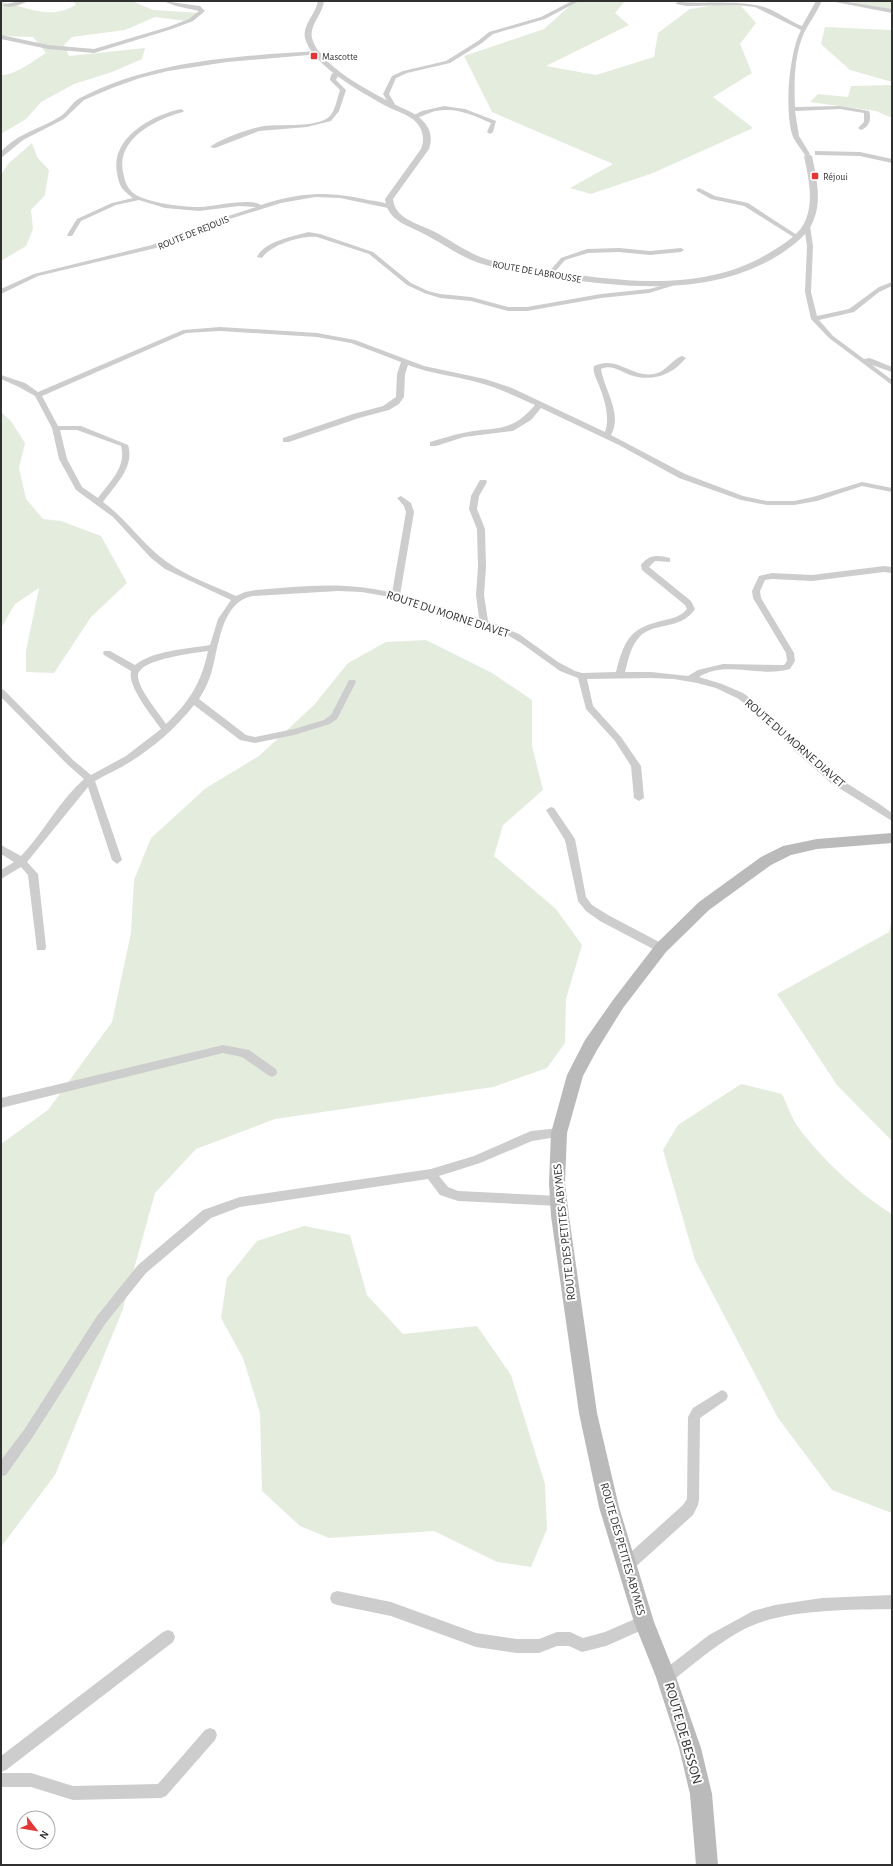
<svg xmlns="http://www.w3.org/2000/svg" width="893" height="1866" font-family="'Alegreya Sans',sans-serif">
<style>
.green{fill:#e4ecde}
.lines{fill:none;stroke-linecap:round;stroke-linejoin:round}
.minor{fill:#cdcdcd;fill-rule:evenodd}
.tertiary{fill:#cdcdcd;fill-rule:evenodd}
.secondary{fill:#bababa;fill-rule:evenodd}
.poi-dot{fill:#e23736;stroke:#fff;stroke-width:1.5}
.labels{text-anchor:middle;stroke-width:4;stroke-linejoin:round;paint-order:stroke}
.far-poi-label{font-size:10px;fill:#303030;stroke:#fff;text-anchor:start}
.far-street-label{font-size:10px;fill:#303030;stroke:#fff}
.street-label{font-size:12px;fill:#303030;stroke:#fff}
.near-street-label{font-size:14px;fill:#303030;stroke:#fff}
</style>
<rect width="100%" height="100%" fill="#fff"/>
<g class="green">
<path d="M 73,1 L 132,1 L 153,10 L 200,13 L 186,21 L 155,17 L 125,30 L 72,37 L 64,45 L 69,56 L 145,48 L 142,59 L 112,72 L 74,84 L 41,102 L 26,119 L 1,134 L 1,75 C 14,76 35,60 46,53 L 33,37 L 1,36 L 1,2 C 19,5 42,16 61,11 C 66,10 71,7 76,5 Z"/>
<path d="M 575,1 L 625,1 L 615,13 L 629,25 L 546,66 L 596,75 L 654,57 L 658,33 L 690,9 L 728,3 L 741,6 L 756,23 L 740,44 L 752,73 L 713,97 L 753,128 L 653,173 L 591,194 L 570,188 L 613,164 L 492,112 L 464,56 L 544,29 Z"/>
<path d="M 849,1 L 892,1 L 892,11 L 877,10 Z"/>
<path d="M 825,27 L 892,30 L 892,82 L 850,70 L 821,44 Z"/>
<path d="M 892,85 L 892,118 L 876,111 L 810,102 L 818,94 L 848,97 L 851,86 Z"/>
<path d="M 32,143 L 37,157 L 49,170 L 45,195 L 31,210 L 33,229 L 26,246 L 1,261 L 1,175 L 8,164 Z"/>
<path d="M 1,412 L 11,421 L 25,443 L 19,468 L 26,499 L 43,519 L 61,521 L 101,536 L 127,583 L 91,617 L 54,673 L 26,672 L 26,651 L 39,588 L 15,604 L 1,628 Z"/>
<path d="M 426,640 L 492,673 L 532,700 L 532,746 L 543,790 L 503,825 L 494,856 L 556,909 L 582,945 L 566,999 L 565,1043 L 547,1068 L 493,1087 L 275,1119 L 196,1149 L 155,1193 L 123,1309 L 55,1475 L 1,1547 L 1,1144 L 48,1110 L 112,1022 L 131,933 L 134,880 L 151,838 L 206,788 L 259,756 L 314,705 L 348,663 L 386,642 Z"/>
<path d="M 892,918 L 892,1141 L 837,1085 L 777,994 L 889,932 Z"/>
<path d="M 741,1084 L 782,1094 C 787,1104 791,1117 798,1127 C 820,1157 859,1194 892,1214 L 892,1512 L 889,1512 L 832,1490 L 778,1418 L 695,1260 L 663,1150 L 678,1125 Z"/>
<path d="M 304,1226 L 350,1235 L 367,1295 L 403,1334 L 477,1326 L 511,1375 L 545,1484 L 547,1529 L 531,1567 L 497,1562 L 434,1531 L 329,1538 L 300,1526 L 262,1491 L 260,1413 L 243,1358 L 221,1318 L 227,1278 L 257,1241 Z"/>
</g>
<g class="lines">
<g class="minor">
<path d="M 20,1 L 28,1 C 21,5 9,9 2,5 Z"/>
<path d="M 163,1 L 200,6 L 205,11 L 193,21 L 172,29 L 94,53 L 48,49 L 1,39 L 1,35 L 48,45 L 94,49 L 168,27 L 189,19 L 199,11 L 176,6 Z"/>
<path d="M 572,1 L 579,1 L 545,19 L 493,34 L 482,43 L 450,63 L 407,73 L 396,78 L 389,94 L 396,106 L 395,107 L 391,107 L 383,94 L 392,76 L 403,71 L 446,61 L 478,41 L 489,32 L 541,17 Z"/>
<path d="M 816,1 L 822,1 C 817,12 809,23 804,33 C 794,55 794,84 795,107 L 840,106 L 869,111 C 872,119 869,127 861,130 L 858,128 L 864,122 L 864,113 L 840,109 L 795,111 L 799,136 L 810,154 L 807,156 L 805,155 C 801,149 796,143 793,137 C 784,112 789,53 801,30 L 755,7 L 736,5 L 687,6 L 675,4 L 678,2 C 706,4 737,0 764,7 C 777,11 789,21 802,26 Z"/>
<path d="M 830,1 L 842,1 L 892,9 L 892,13 Z"/>
<path d="M 318,51 L 321,53 L 320,54 L 227,62 L 168,71 L 140,78 L 112,88 L 84,100 L 64,119 L 23,140 L 1,158 L 1,152 C 17,133 41,129 61,116 C 68,111 72,102 80,98 C 153,60 238,56 318,51 Z"/>
<path d="M 335,71 L 340,72 L 336,80 L 346,90 L 339,111 L 331,121 L 307,127 L 259,131 L 215,148 L 210,147 C 220,139 251,128 264,126 C 280,124 319,128 330,116 C 336,109 337,98 340,90 L 330,80 L 331,75 Z"/>
<path d="M 444,106 L 465,109 L 496,121 L 493,132 L 490,134 L 487,132 L 491,123 C 473,115 456,107 436,111 C 429,112 416,121 410,117 L 422,111 Z"/>
<path d="M 181,109 L 184,111 L 183,112 C 156,119 116,139 123,172 C 125,182 127,189 136,195 C 150,203 182,207 198,207 C 213,207 250,197 261,205 C 302,192 326,191 368,200 C 375,201 385,202 391,206 L 388,208 L 340,198 L 315,197 L 281,203 L 220,222 L 156,248 L 38,276 L 1,294 L 1,289 L 34,274 L 152,245 L 216,220 L 256,207 L 239,206 L 199,211 L 165,208 L 139,200 L 116,205 L 81,221 L 72,236 L 68,236 L 67,235 L 77,219 L 112,203 L 133,198 C 122,190 119,186 117,173 C 110,138 152,115 181,109 Z"/>
<path d="M 699,188 L 715,196 L 748,203 L 800,237 L 795,238 L 744,206 L 711,199 L 697,191 L 696,190 Z"/>
<path d="M 807,224 L 810,226 L 813,246 L 811,292 L 817,316 L 849,309 L 879,287 L 892,282 L 892,286 L 879,292 L 854,312 L 819,320 L 833,336 L 864,359 L 870,358 L 892,367 L 892,372 L 872,365 L 892,380 L 892,385 L 829,338 L 811,319 L 805,292 L 807,246 L 804,226 Z"/>
<path d="M 308,232 L 320,234 L 373,252 L 411,283 L 428,291 L 440,294 L 471,297 L 508,307 L 527,307 L 601,294 L 649,289 L 672,283 L 675,285 L 649,293 L 601,298 L 527,311 L 508,311 L 471,301 L 440,298 L 424,293 L 407,285 L 369,254 L 317,237 C 302,235 270,245 262,258 L 257,257 C 265,241 291,237 308,232 Z"/>
<path d="M 619,248 L 650,251 L 681,248 L 684,250 L 681,252 L 650,255 L 619,252 L 588,253 L 565,260 L 552,275 L 547,274 L 561,258 L 587,249 Z"/>
<path d="M 220,327 L 317,333 L 355,340 L 424,366 L 485,379 L 512,388 L 605,432 C 610,418 605,401 600,388 C 598,381 592,373 594,366 C 618,355 631,378 654,374 C 666,372 671,360 682,356 L 686,358 C 671,376 652,382 630,375 C 620,371 611,364 601,369 C 604,390 623,413 611,435 L 685,474 L 743,496 L 767,501 L 794,501 L 813,497 L 862,482 L 892,488 L 892,492 L 862,486 L 817,501 L 794,505 L 767,505 L 741,500 L 679,478 L 619,445 L 541,408 L 531,420 L 513,431 L 464,437 L 436,446 L 430,446 L 430,442 C 441,439 452,435 463,433 C 497,426 510,434 535,405 C 517,397 499,388 480,383 C 456,376 431,374 408,365 L 405,374 L 404,397 L 399,404 L 389,410 L 359,418 L 289,442 L 283,442 L 283,438 L 353,414 L 383,406 L 396,397 L 397,374 L 401,362 L 351,343 L 317,337 L 220,331 L 186,333 L 42,396 L 58,426 L 81,426 L 128,445 C 135,467 115,485 103,502 C 125,518 138,538 158,555 C 180,574 210,584 236,596 L 245,592 L 256,590 C 301,586 349,581 392,593 L 406,512 L 404,506 L 397,498 L 401,496 L 411,503 L 414,512 L 400,595 L 479,618 L 476,595 L 478,567 L 477,529 L 469,509 L 471,496 L 480,480 L 486,480 L 487,482 L 479,496 L 477,509 L 485,529 L 486,567 L 484,595 L 488,621 L 519,634 L 558,662 L 575,671 L 582,673 L 616,672 C 625,638 630,628 665,620 C 674,618 681,616 687,609 L 685,605 L 642,570 L 641,565 C 649,554 658,555 670,558 L 670,562 L 655,561 L 649,567 L 691,601 L 695,609 C 680,632 651,620 637,640 C 630,649 628,661 625,672 L 651,672 L 688,676 L 698,670 L 723,664 L 784,665 L 787,661 L 786,653 L 753,598 L 752,591 L 759,576 L 772,573 L 812,575 L 884,566 L 892,567 L 892,573 L 884,572 L 812,581 L 772,579 L 765,580 L 760,591 L 761,598 L 794,653 L 795,661 L 790,669 C 760,678 727,660 699,677 L 722,684 L 743,693 L 762,707 L 802,748 L 832,774 L 878,803 L 892,813 L 892,821 L 831,783 L 796,752 L 761,715 L 737,698 L 716,688 L 697,683 L 674,679 L 651,678 L 587,679 L 593,706 L 621,737 L 641,766 L 644,798 L 639,801 L 634,798 L 631,766 L 615,741 L 586,709 L 578,678 L 560,671 L 521,643 L 504,633 L 475,623 L 390,597 L 362,592 L 338,591 L 252,596 C 220,603 219,648 211,674 C 208,683 204,691 199,699 L 246,735 L 255,737 L 294,729 L 324,720 L 331,715 L 349,680 L 355,680 L 356,682 L 337,719 L 330,724 L 294,735 L 255,743 L 240,740 L 194,705 C 177,727 154,747 130,762 C 119,769 107,774 95,781 L 122,860 L 117,864 L 112,860 L 88,787 L 27,862 L 38,874 L 46,947 L 45,950 L 37,950 L 28,875 L 21,867 L 1,879 L 1,870 L 14,862 L 1,854 L 1,845 L 21,856 C 44,832 59,801 84,779 L 67,764 L 1,697 L 1,689 L 4,690 L 73,760 L 91,775 L 126,756 L 161,729 C 152,716 127,686 131,671 L 104,655 L 103,653 L 104,651 L 110,651 L 135,665 C 155,650 186,649 210,645 L 218,619 L 231,600 L 165,569 L 151,558 L 113,517 L 76,490 L 59,459 L 52,428 L 35,396 L 19,387 L 1,379 L 1,375 L 25,383 L 38,392 L 183,330 ZM 60,430 L 77,430 L 121,446 C 127,467 109,483 98,498 L 82,487 L 67,459 ZM 208,651 C 201,683 190,701 166,724 C 159,713 138,689 138,676 C 138,659 195,653 208,651 Z"/>
<path d="M 551,807 L 554,808 L 575,839 L 586,897 L 592,905 L 608,915 L 665,945 L 666,948 L 665,951 L 657,951 L 600,921 L 586,911 L 578,901 L 565,840 L 546,810 Z"/>
<path d="M 223,1045 L 249,1050 L 276,1069 L 277,1072 L 276,1075 L 272,1077 L 268,1075 L 242,1057 L 223,1053 L 1,1108 L 1,1098 Z"/>
<path d="M 559,1128 L 563,1130 L 565,1133 L 563,1136 L 532,1141 L 480,1163 L 439,1176 L 448,1187 L 458,1191 L 559,1196 L 563,1197 L 565,1201 L 563,1205 L 559,1206 L 458,1201 L 440,1195 L 428,1179 L 240,1207 L 211,1218 L 146,1273 L 105,1324 L 32,1438 L 6,1475 L 1,1476 L 1,1460 L 24,1430 L 97,1316 L 138,1265 L 203,1210 L 240,1197 L 431,1169 L 474,1156 L 531,1131 Z"/>
<path d="M 722,1390 L 726,1392 L 728,1396 L 726,1400 L 700,1418 L 699,1500 L 698,1505 L 693,1515 L 632,1570 L 627,1572 L 622,1570 L 620,1565 L 622,1560 L 683,1505 L 687,1499 L 688,1417 L 693,1408 Z"/>
<path d="M 337,1591 L 391,1602 L 476,1633 L 517,1639 L 539,1639 L 557,1632 L 570,1632 L 583,1638 L 605,1632 L 644,1615 L 649,1617 L 651,1622 L 649,1627 L 606,1646 L 582,1652 L 569,1646 L 557,1646 L 539,1653 L 517,1653 L 476,1647 L 391,1616 L 337,1605 L 332,1603 L 330,1598 L 332,1593 Z"/>
<path d="M 892,1595 L 892,1609 C 851,1610 795,1609 756,1624 C 727,1635 695,1663 671,1682 L 666,1684 L 661,1682 L 659,1677 L 661,1672 L 709,1635 L 753,1611 L 775,1605 L 822,1598 Z"/>
<path d="M 168,1630 L 173,1632 L 175,1637 L 173,1642 L 6,1770 L 1,1772 L 1,1756 L 163,1632 Z"/>
<path d="M 210,1728 L 215,1730 L 217,1735 L 215,1740 L 166,1796 L 161,1798 L 73,1800 L 31,1787 L 1,1787 L 1,1773 L 31,1773 L 73,1786 L 158,1784 L 205,1730 Z"/>
</g>
<g class="tertiary">
<path d="M 318,1 L 324,1 C 323,14 309,25 312,38 C 318,65 371,92 394,104 C 403,109 414,112 421,119 C 430,127 433,137 429,149 L 393,199 C 395,219 417,223 433,231 C 451,240 467,253 486,259 C 511,267 537,270 563,273 C 635,283 711,291 774,250 C 787,242 801,233 806,219 C 814,199 808,176 804,156 L 808,154 L 812,156 C 816,176 822,199 814,219 C 809,234 795,244 782,253 C 717,295 638,289 565,279 C 536,275 507,272 479,263 C 461,257 445,245 428,236 C 411,226 387,222 385,199 L 421,149 C 425,139 423,129 415,121 C 407,114 396,111 388,107 C 364,94 311,65 305,38 C 302,25 316,14 318,1 Z"/>
<path d="M 815,151 L 860,152 L 892,159 L 892,163 L 860,156 L 818,155 L 815,155 Z"/>
</g>
<path class="secondary" d="M 892,833 L 892,843 L 817,849 L 791,855 L 771,865 L 709,910 L 666,952 L 623,1008 L 597,1050 L 583,1076 L 567,1133 L 565,1183 L 569,1216 L 597,1413 L 619,1507 L 654,1622 L 676,1677 L 701,1748 L 712,1794 L 718,1865 L 696,1865 L 690,1794 L 679,1748 L 656,1677 L 634,1622 L 599,1507 L 579,1413 L 551,1216 L 549,1183 L 551,1133 L 567,1075 L 585,1040 L 613,1000 L 656,944 L 699,902 L 761,857 L 783,846 L 817,839 Z"/>
</g>
<g class="poi-dot">
<rect x="310" y="52" width="8" height="8" rx="2"/>
<rect x="811" y="172" width="8" height="8" rx="2"/>
</g>
<g class="labels">
<g class="far-poi-label">
<text x="322" y="60">Mascotte</text>
<text x="823" y="180">Réjoui</text>
</g>
<g class="far-street-label">
<text transform="translate(193 232) rotate(-22)" y="4">ROUTE DE REJOUIS</text>
<text transform="translate(537 271) rotate(10)" y="4">ROUTE DE LABROUSSE</text>
</g>
<g class="street-label">
<text transform="translate(448 614) rotate(18)" y="4">ROUTE DU MORNE DIAVET</text>
<text transform="translate(795 743) rotate(41)" y="4">ROUTE DU MORNE DIAVET</text>
<text transform="translate(564 1232) rotate(-96)" y="4">ROUTE DES PETITES ABYMES</text>
<text transform="translate(623 1549) rotate(74)" y="4">ROUTE DES PETITES ABYMES</text>
</g>
<g class="near-street-label">
<text transform="translate(684 1733) rotate(74)" y="5">ROUTE DE BESSON</text>
</g>
</g>
<rect width="893" height="1866" fill="none" stroke="#303030" stroke-width="4"/>
<g transform="translate(36 1830) rotate(121)"><circle r="19" fill="#ffffff" stroke="#acacac"/>
<path d="M0-3L7 15L0 10L-7 15Z" fill="#e23736"/>
<text y="-6" font-size="11" font-weight="bold" text-anchor="middle" fill="#303030">N</text>
</g>
</svg>
